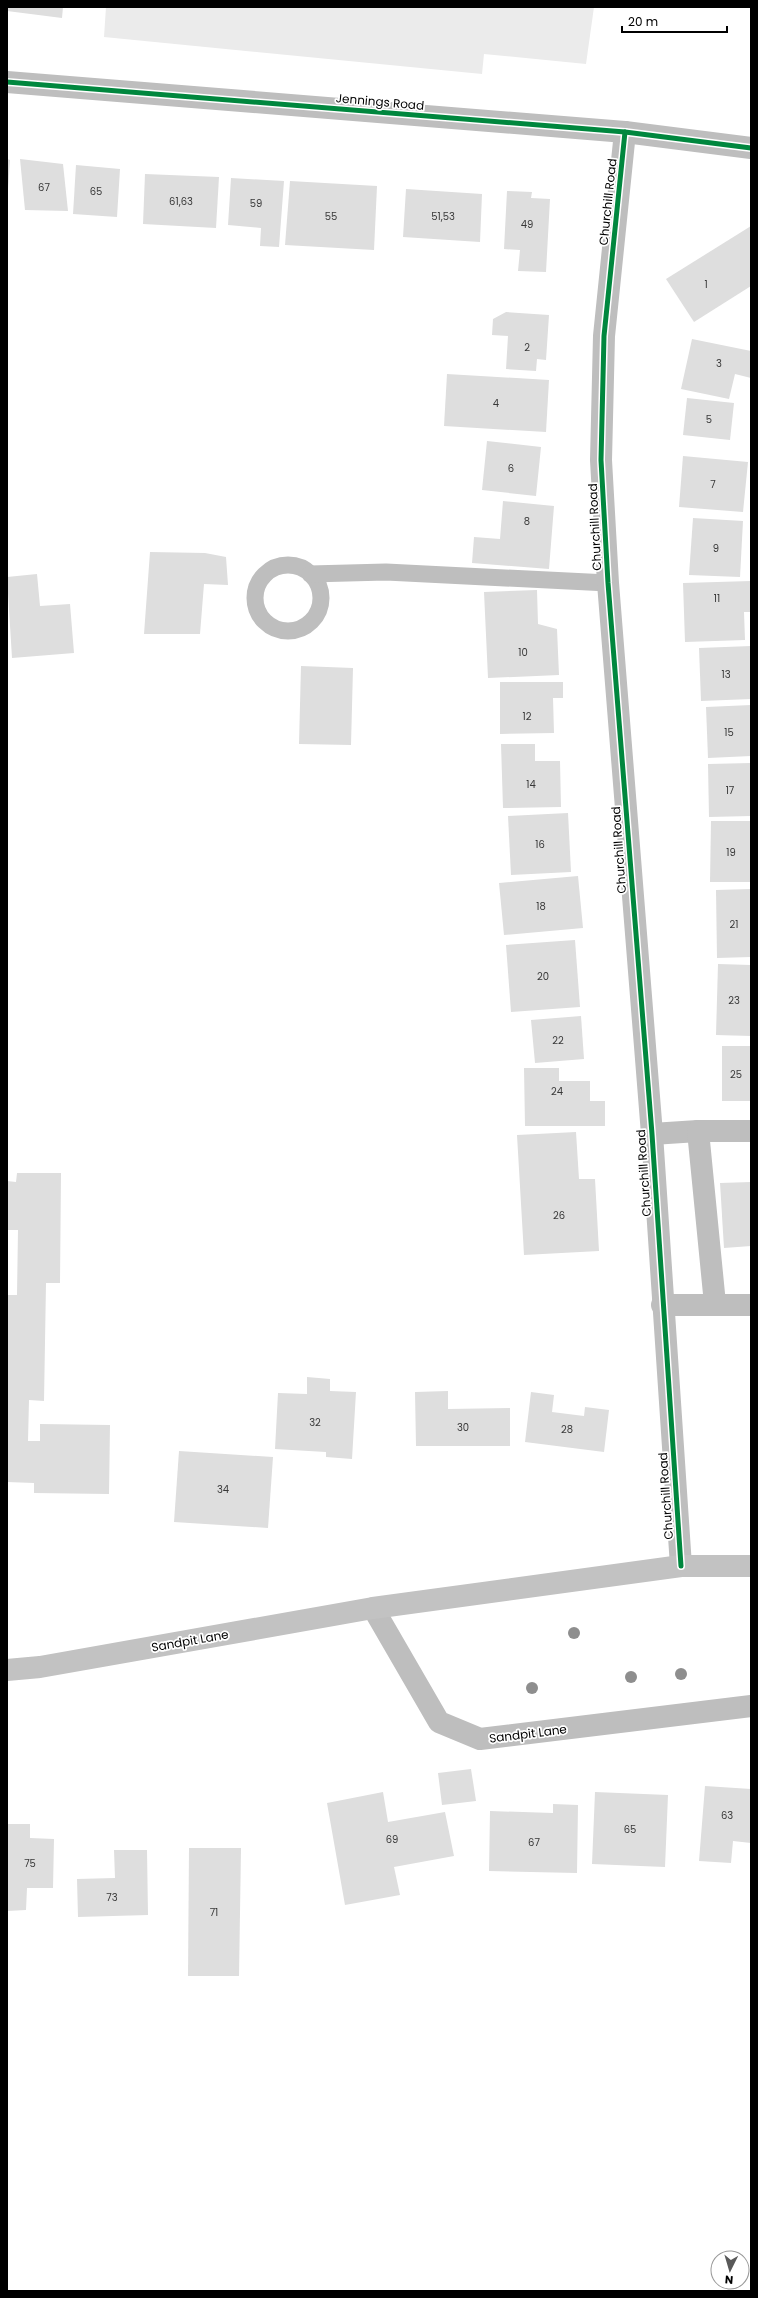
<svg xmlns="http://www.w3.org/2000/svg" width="758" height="2298" font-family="Poppins,sans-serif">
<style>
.green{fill:#ebebeb}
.building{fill:#dedede}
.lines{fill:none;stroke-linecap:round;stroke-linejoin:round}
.lane{stroke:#bebebe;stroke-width:17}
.street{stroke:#bebebe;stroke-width:22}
.secondary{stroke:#c2c2c2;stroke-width:22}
.cycleway-casing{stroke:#fff;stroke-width:8}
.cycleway{stroke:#00873e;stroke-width:5}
.tree{fill:#8e8e8e}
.labels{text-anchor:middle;stroke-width:3.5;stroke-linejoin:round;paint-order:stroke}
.number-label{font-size:10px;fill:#383838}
.street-label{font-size:12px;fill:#000;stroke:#fff}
</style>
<rect width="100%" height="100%" fill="#fff"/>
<path class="green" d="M 106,7 L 594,7 L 586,64 L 484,54 L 482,74 L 104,37 Z"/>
<g class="building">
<path d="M 7,7 L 63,7 L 62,18 L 7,11 Z"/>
<path d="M 7,159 L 10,160 L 8,189 L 7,189 Z"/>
<path d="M 20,159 L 63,164 L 68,211 L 25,210 Z"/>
<path d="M 76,165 L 120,169 L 117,217 L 73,214 Z"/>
<path d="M 145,174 L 219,177 L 216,228 L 143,224 Z"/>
<path d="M 231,178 L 284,181 L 279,247 L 260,246 L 261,228 L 228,225 Z"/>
<path d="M 290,181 L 377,186 L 374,250 L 285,245 Z"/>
<path d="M 406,189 L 482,194 L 480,242 L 403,237 Z"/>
<path d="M 507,191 L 532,192 L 531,198 L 550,199 L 546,272 L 518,271 L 520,250 L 504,249 Z"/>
<path d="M 751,226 L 751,286 L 694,322 L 666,279 Z"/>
<path d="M 506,312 L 549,315 L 546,360 L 537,359 L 536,371 L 506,369 L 508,336 L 492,335 L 493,319 Z"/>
<path d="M 692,339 L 751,351 L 751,378 L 735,374 L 729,399 L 681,389 Z"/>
<path d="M 447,374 L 549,380 L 546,432 L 444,426 Z"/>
<path d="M 687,398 L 734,403 L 730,440 L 683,435 Z"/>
<path d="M 487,441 L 541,447 L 536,496 L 482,490 Z"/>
<path d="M 683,456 L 748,462 L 743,512 L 679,507 Z"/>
<path d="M 503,501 L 554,506 L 549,569 L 472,563 L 474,537 L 500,539 Z"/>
<path d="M 693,518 L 743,521 L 740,577 L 689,575 Z"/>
<path d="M 150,552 L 205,553 L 226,557 L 228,585 L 204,584 L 200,634 L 144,634 Z"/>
<path d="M 37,574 L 40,606 L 70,604 L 74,653 L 12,658 L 7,577 Z"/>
<path d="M 751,581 L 751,612 L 744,612 L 745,640 L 685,642 L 683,583 Z"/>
<path d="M 537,590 L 538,624 L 557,629 L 559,675 L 488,678 L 484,592 Z"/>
<path d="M 751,646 L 751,699 L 701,701 L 699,648 Z"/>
<path d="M 301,666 L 353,668 L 351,745 L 299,744 Z"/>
<path d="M 500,682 L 563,682 L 563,698 L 553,698 L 554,733 L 500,734 Z"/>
<path d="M 751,705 L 751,756 L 708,758 L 706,707 Z"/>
<path d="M 501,744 L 535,744 L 535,761 L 560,761 L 561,807 L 503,808 Z"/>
<path d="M 751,763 L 751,816 L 709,817 L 708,764 Z"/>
<path d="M 568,813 L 571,872 L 511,875 L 508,816 Z"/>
<path d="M 711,821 L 751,821 L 751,882 L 710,882 Z"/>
<path d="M 578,876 L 583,928 L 504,935 L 499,883 Z"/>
<path d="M 751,889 L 751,957 L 717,958 L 716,890 Z"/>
<path d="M 575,940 L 580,1007 L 511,1012 L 506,945 Z"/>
<path d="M 718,964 L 751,965 L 751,1036 L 716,1035 Z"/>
<path d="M 581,1016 L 584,1059 L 535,1063 L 531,1020 Z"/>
<rect x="722" y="1046" width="29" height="55"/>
<path d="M 524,1068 L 559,1068 L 559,1081 L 590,1081 L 590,1101 L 605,1101 L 605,1126 L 525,1126 Z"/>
<path d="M 576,1132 L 579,1179 L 595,1179 L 599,1251 L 524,1255 L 517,1135 Z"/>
<path d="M 17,1173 L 61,1173 L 60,1283 L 46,1283 L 44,1401 L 29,1400 L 28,1441 L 40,1441 L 40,1424 L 110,1425 L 109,1494 L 34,1493 L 34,1483 L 7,1482 L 7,1295 L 17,1295 L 18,1230 L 7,1230 L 7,1181 L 16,1182 Z"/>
<path d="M 751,1182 L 751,1246 L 724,1248 L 720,1183 Z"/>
<path d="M 307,1377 L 330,1379 L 330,1391 L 356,1392 L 352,1459 L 326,1457 L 326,1452 L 275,1449 L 278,1393 L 307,1394 Z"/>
<path d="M 448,1391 L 448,1409 L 510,1408 L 510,1446 L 416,1446 L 415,1392 Z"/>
<path d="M 531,1392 L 554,1395 L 552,1412 L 584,1416 L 585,1407 L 609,1410 L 604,1452 L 525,1442 Z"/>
<path d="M 179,1451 L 273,1457 L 268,1528 L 174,1522 Z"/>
<path d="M 471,1769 L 476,1801 L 442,1805 L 438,1773 Z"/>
<path d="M 705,1786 L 751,1789 L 751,1843 L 733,1841 L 731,1863 L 699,1861 Z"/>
<path d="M 383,1792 L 388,1822 L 445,1812 L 454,1856 L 394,1867 L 400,1895 L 345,1905 L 327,1803 Z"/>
<path d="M 595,1792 L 668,1795 L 665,1867 L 592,1864 Z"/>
<path d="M 553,1804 L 578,1805 L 577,1873 L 489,1871 L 490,1811 L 553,1813 Z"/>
<path d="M 7,1824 L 30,1824 L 30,1838 L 54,1839 L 53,1888 L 27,1888 L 26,1910 L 7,1911 Z"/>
<path d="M 189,1848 L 241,1848 L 239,1976 L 188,1976 Z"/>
<path d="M 114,1850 L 147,1850 L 148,1915 L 78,1917 L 77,1879 L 115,1878 Z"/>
</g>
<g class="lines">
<g class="lane">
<circle cx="288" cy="598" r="33"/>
<path d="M 310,574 L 386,572 L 608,583"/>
</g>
<g class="street">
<path d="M 7,82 L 625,132 L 751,148"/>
<path d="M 625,132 L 604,336 L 601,460 L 608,583 L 652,1134 L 681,1566"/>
<path d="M 652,1134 L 698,1131"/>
<path d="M 715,1304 L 698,1131 L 751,1131"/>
<path d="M 662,1305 L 751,1305"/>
<path d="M 373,1608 L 439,1722 L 480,1739 L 751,1706"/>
</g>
<path class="secondary" d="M 7,1670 L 40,1667 L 373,1608 L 681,1566 L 751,1566"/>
<defs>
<g id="cycleway">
<path d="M 7,82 L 625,132 L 751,148"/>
<path d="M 625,132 L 604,336 L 601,460 L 608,583 L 652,1134 L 681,1566"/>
</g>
</defs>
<use href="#cycleway" class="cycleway-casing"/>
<use href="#cycleway" class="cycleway"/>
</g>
<g class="tree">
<circle cx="574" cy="1633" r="6"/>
<circle cx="681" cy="1674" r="6"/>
<circle cx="631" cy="1677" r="6"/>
<circle cx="532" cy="1688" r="6"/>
</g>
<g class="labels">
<g class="number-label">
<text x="44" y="191">67</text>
<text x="96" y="195">65</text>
<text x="181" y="205">61,63</text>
<text x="256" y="207">59</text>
<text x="331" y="220">55</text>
<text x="443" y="220">51,53</text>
<text x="527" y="228">49</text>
<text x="706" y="288">1</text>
<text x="527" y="351">2</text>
<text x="719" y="367">3</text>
<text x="496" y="407">4</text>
<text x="709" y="423">5</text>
<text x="511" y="472">6</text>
<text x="713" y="488">7</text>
<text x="527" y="525">8</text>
<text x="716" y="552">9</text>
<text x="717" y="602">11</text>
<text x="523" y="656">10</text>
<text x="726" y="678">13</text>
<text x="527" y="720">12</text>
<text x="729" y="736">15</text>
<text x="531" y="788">14</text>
<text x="730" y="794">17</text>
<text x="540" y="848">16</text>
<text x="731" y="856">19</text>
<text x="541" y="910">18</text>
<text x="734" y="928">21</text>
<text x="543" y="980">20</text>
<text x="734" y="1004">23</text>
<text x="558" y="1044">22</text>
<text x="736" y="1078">25</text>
<text x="557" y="1095">24</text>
<text x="559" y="1219">26</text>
<text x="315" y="1426">32</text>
<text x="463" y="1431">30</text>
<text x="567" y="1433">28</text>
<text x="223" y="1493">34</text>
<text x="727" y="1819">63</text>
<text x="630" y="1833">65</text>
<text x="392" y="1843">69</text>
<text x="534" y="1846">67</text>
<text x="30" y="1867">75</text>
<text x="112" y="1901">73</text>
<text x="214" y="1916">71</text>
</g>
<g class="street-label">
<text transform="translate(380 102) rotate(5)" y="4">Jennings Road</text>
<text transform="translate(608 202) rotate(-84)" y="4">Churchill Road</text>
<text transform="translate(595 527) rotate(-93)" y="4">Churchill Road</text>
<text transform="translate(619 850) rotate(-94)" y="4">Churchill Road</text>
<text transform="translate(644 1173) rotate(-94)" y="4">Churchill Road</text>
<text transform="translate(666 1496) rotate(-94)" y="4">Churchill Road</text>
<text transform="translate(190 1641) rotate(-10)" y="4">Sandpit Lane</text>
<text transform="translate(528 1734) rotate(-7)" y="4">Sandpit Lane</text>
</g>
</g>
<rect width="758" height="2298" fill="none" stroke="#000000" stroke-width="16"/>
<g transform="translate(730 2270) rotate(185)"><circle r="19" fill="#ffffff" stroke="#999999"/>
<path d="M0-3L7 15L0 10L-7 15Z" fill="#595959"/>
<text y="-6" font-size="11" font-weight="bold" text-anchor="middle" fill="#000000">N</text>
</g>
<path d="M622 26v6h105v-6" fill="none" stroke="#000000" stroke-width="2"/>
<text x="628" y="26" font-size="12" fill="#000000" stroke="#ffffff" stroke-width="3" paint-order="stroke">20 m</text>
</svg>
